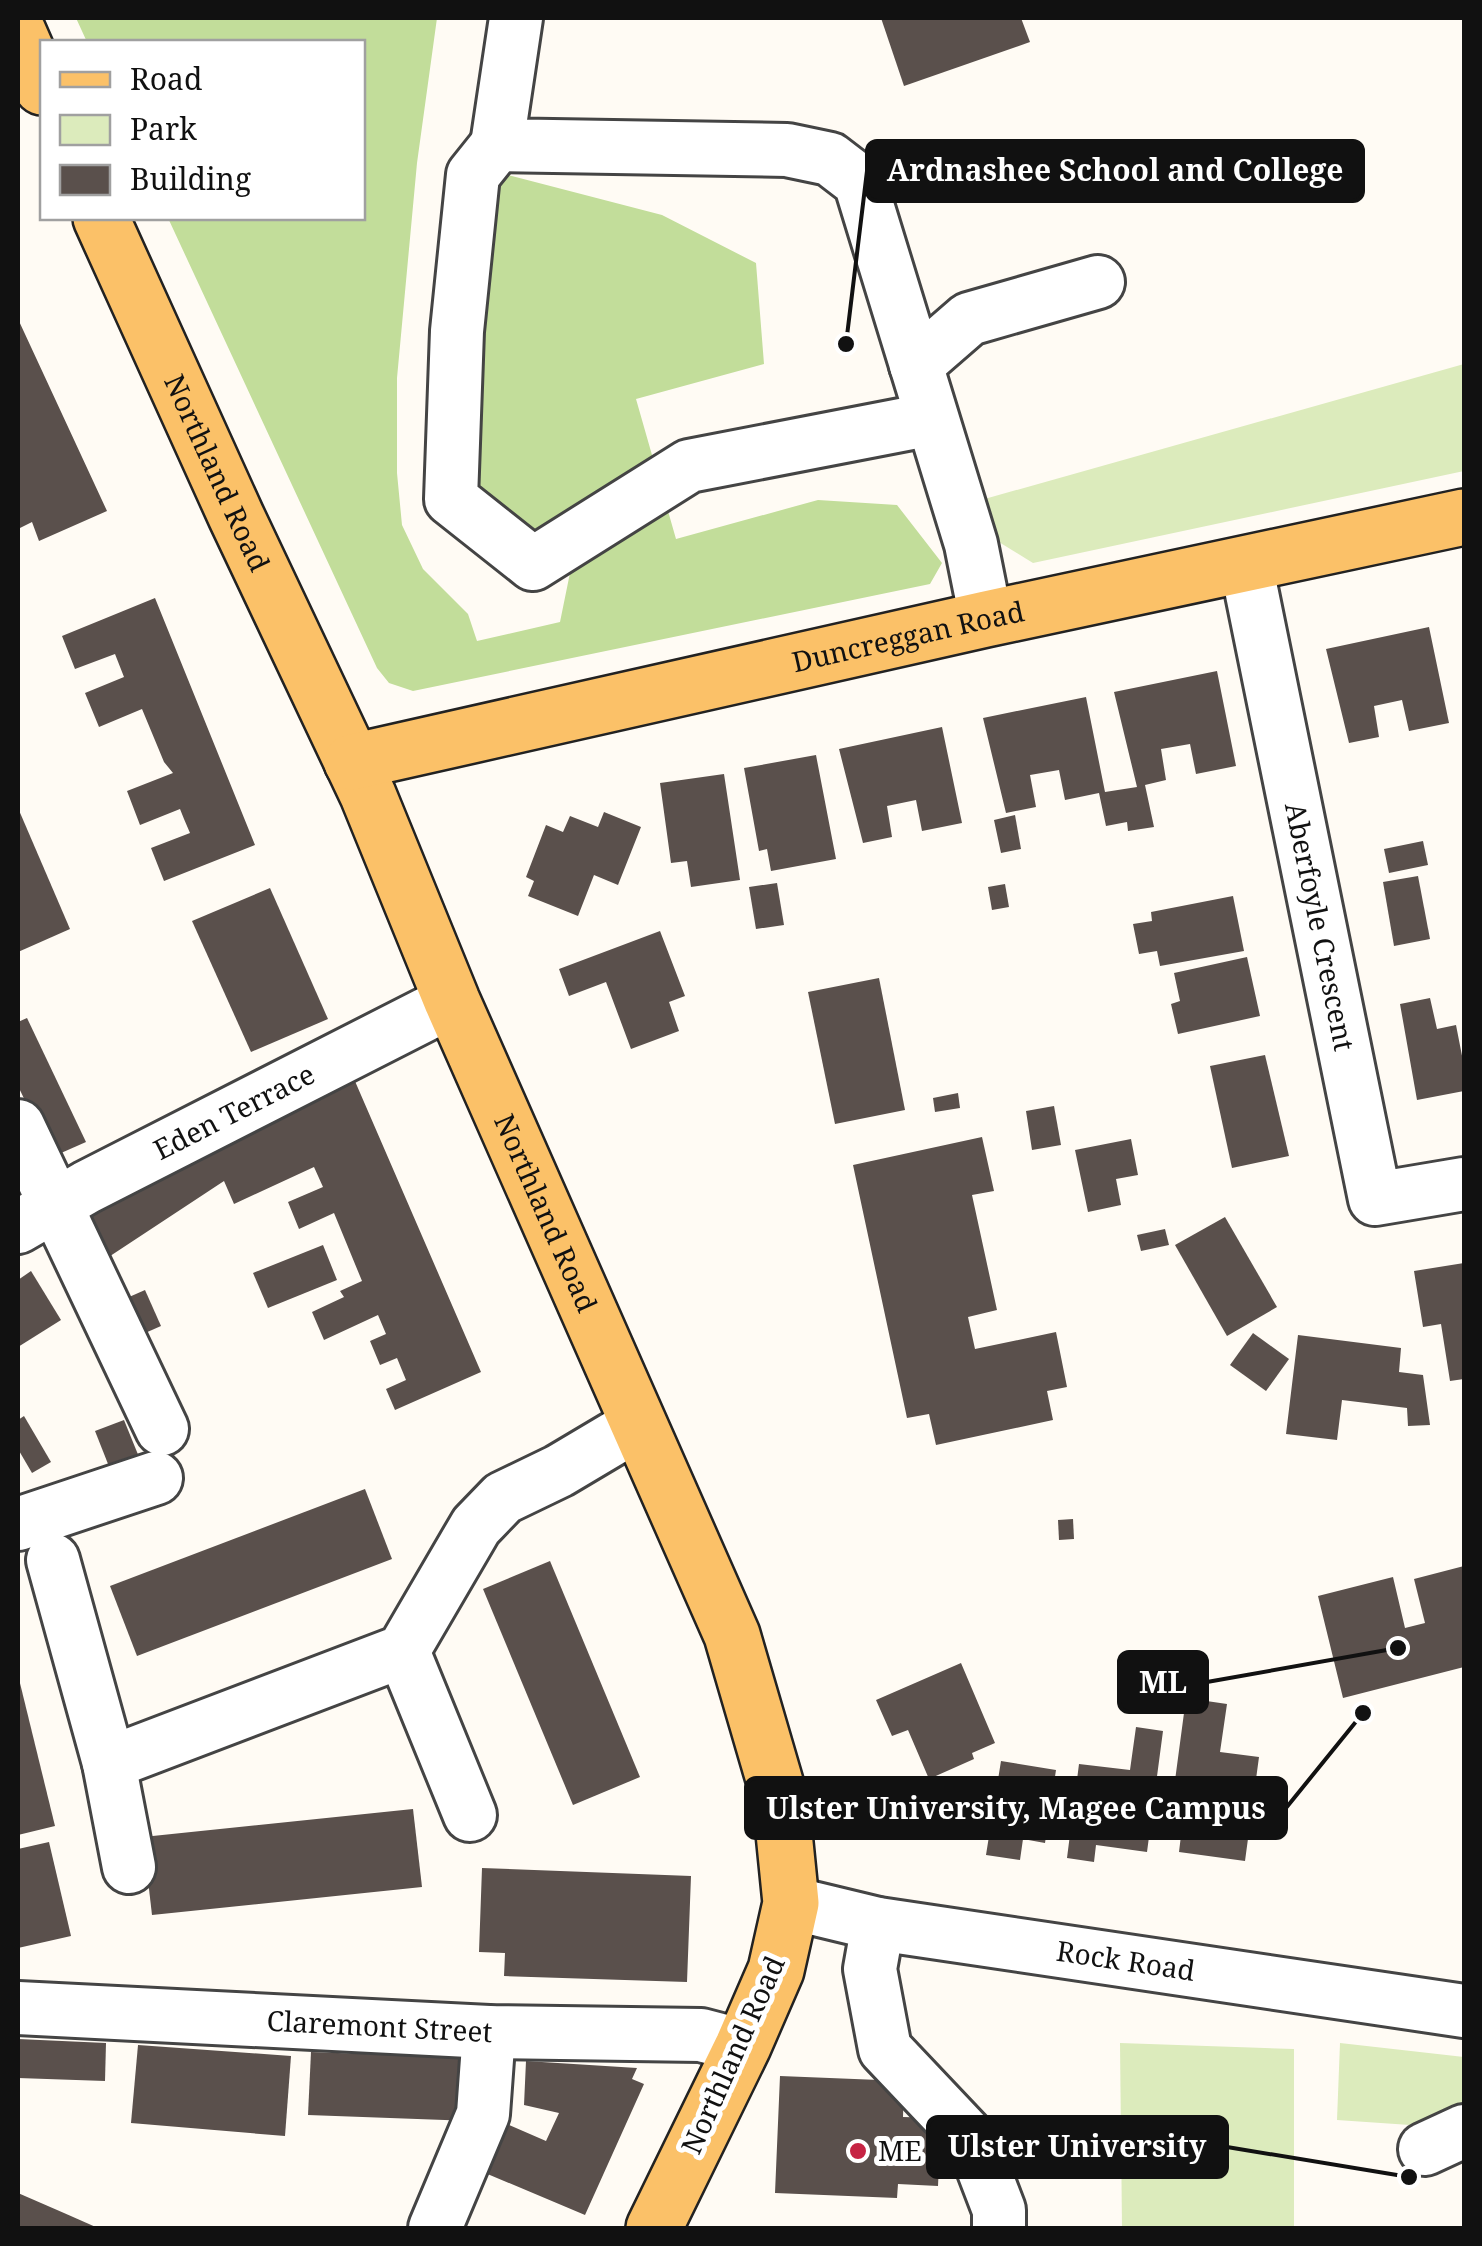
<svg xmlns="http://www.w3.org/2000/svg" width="1482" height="2246" font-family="'Noto Serif',serif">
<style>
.green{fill:#dcebbc}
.forest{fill:#c2dd9a}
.building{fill:#5a504c}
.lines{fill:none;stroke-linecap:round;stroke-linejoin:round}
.minor-casing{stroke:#444;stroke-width:58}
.major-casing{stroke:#222;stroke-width:60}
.minor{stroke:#fff;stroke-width:52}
.major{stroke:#fbc168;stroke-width:55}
.poi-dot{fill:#c62444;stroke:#fff;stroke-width:4}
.labels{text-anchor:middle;stroke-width:10;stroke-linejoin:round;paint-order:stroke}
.street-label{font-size:28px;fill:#111;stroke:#fff}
.poi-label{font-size:28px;fill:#111;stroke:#fff;text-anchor:start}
.leader{fill:none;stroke:#111;stroke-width:4}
.callout-dot{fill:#111;stroke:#fff;stroke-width:4}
.callout{fill:#111;stroke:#111;stroke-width:4}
.callout-label{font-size:30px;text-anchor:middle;font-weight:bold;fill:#fff}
</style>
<rect width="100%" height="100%" fill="#fffbf4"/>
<g class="green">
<path d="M 1464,364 L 1464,471 L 1033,563 L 994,539 L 981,500 Z"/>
<path d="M 1120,2043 L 1294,2049 L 1294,2228 L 1122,2228 Z"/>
<path d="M 1340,2043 L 1464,2057 L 1464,2110 L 1410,2125 L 1337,2120 Z"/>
</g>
<path class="forest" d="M 76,18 L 437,18 L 417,163 L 397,378 L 397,473 L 402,525 L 423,569 L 468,614 L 477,641 L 560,622 L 571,568 L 466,479 L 493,171 L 662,215 L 756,263 L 764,364 L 636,399 L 676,539 L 818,500 L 897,505 L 942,563 L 930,584 L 413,691 L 389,683 L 377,668 L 168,218 L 362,218 L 362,42 L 87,42 Z"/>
<g class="building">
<path d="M 881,18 L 1021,18 L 1030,42 L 904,86 Z"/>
<path d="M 18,319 L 107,511 L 39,541 L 32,522 L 18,529 Z"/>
<path d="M 155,598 L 255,845 L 164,881 L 151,848 L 190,833 L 184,819 L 180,809 L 140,825 L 127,791 L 173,773 L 164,762 L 142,709 L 99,727 L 85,693 L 124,677 L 115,654 L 75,669 L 62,636 Z"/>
<path d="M 1429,627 L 1449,723 L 1409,731 L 1402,700 L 1374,706 L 1379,737 L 1349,743 L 1326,649 Z"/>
<path d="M 1217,671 L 1236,766 L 1196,774 L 1190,744 L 1161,749 L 1166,780 L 1145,785 L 1154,827 L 1128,831 L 1127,822 L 1106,826 L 1099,793 L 1065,800 L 1059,770 L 1030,775 L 1036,807 L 1006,813 L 983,718 L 1086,697 L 1105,792 L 1137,787 L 1114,692 Z"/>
<path d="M 942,727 L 962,823 L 922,831 L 916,800 L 887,806 L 892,837 L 863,843 L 839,749 Z"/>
<path d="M 816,755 L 836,859 L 771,871 L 767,849 L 759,851 L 744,768 Z"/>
<path d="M 724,774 L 740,880 L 691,887 L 687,861 L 671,863 L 660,783 Z"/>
<path d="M 18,808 L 70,929 L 18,952 Z"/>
<path d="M 604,812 L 641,827 L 618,885 L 594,875 L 578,916 L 528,896 L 534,881 L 526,877 L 546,825 L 563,832 L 570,816 L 598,827 Z"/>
<path d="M 1015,815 L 1021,849 L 1001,853 L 994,820 Z"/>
<path d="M 1423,841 L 1428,865 L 1389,873 L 1384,849 Z"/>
<path d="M 1418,876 L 1430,939 L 1394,946 L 1383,882 Z"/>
<path d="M 777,883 L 784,925 L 756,929 L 749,887 Z"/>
<path d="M 1005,884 L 1009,907 L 992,910 L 988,887 Z"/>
<path d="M 270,888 L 328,1019 L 251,1052 L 192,921 Z"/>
<path d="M 1233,896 L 1244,951 L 1160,966 L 1157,951 L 1139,954 L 1133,924 L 1152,921 L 1151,912 Z"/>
<path d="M 660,931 L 685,996 L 669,1002 L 679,1031 L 631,1049 L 606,982 L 569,996 L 559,969 Z"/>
<path d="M 1247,957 L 1260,1016 L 1178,1034 L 1171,1004 L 1180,1001 L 1174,973 Z"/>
<path d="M 879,978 L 905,1110 L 835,1124 L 808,992 Z"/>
<path d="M 1430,998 L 1437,1029 L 1456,1025 L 1464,1066 L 1464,1091 L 1417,1100 L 1400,1004 Z"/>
<path d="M 27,1018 L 86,1142 L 52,1157 L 18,1086 L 18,1022 Z"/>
<path d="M 1265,1055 L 1289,1156 L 1232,1168 L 1210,1066 Z"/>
<path d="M 351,1072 L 481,1372 L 395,1410 L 386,1389 L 406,1380 L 397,1358 L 380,1365 L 370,1341 L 386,1334 L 378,1315 L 324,1340 L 312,1312 L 344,1297 L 340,1291 L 362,1281 L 334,1213 L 299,1229 L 288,1202 L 323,1187 L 314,1167 L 234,1204 L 224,1181 L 95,1266 L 74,1218 Z"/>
<path d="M 958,1093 L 960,1108 L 935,1112 L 933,1098 Z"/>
<path d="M 1054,1106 L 1061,1145 L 1032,1150 L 1026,1111 Z"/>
<path d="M 982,1137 L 994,1191 L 972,1195 L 997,1310 L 968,1317 L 975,1349 L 1056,1332 L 1067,1387 L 1047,1391 L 1053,1420 L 936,1445 L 929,1414 L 907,1418 L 853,1165 Z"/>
<path d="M 1131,1139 L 1138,1175 L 1116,1179 L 1121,1205 L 1088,1212 L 1075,1150 Z"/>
<path d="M 1225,1217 L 1277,1307 L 1227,1336 L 1175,1245 Z"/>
<path d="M 1165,1229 L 1169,1245 L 1141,1251 L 1137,1235 Z"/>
<path d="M 323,1245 L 337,1280 L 268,1308 L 253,1273 Z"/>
<path d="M 1464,1263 L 1464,1379 L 1450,1381 L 1441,1324 L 1423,1327 L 1414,1271 Z"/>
<path d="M 31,1271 L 61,1320 L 18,1347 L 18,1280 Z"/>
<path d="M 145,1290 L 161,1326 L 136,1337 L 120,1301 Z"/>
<path d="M 1253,1333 L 1289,1359 L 1266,1391 L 1230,1365 Z"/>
<path d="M 1298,1335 L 1401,1348 L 1399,1372 L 1423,1375 L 1430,1425 L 1408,1426 L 1407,1408 L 1342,1400 L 1337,1440 L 1286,1434 Z"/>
<path d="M 24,1416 L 51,1462 L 32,1473 L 18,1449 L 18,1420 Z"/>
<path d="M 124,1420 L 139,1457 L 110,1469 L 95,1431 Z"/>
<path d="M 365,1489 L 392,1559 L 137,1656 L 110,1586 Z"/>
<path d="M 1073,1519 L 1074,1539 L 1059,1540 L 1058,1520 Z"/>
<path d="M 550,1561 L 640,1777 L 573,1805 L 483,1589 Z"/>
<path d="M 1464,1566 L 1464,1667 L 1343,1698 L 1318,1596 L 1393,1577 L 1405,1628 L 1425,1623 L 1414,1579 Z"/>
<path d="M 961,1663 L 995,1743 L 972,1753 L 974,1759 L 929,1779 L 908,1730 L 892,1736 L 876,1700 Z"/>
<path d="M 18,1675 L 55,1826 L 18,1835 Z"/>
<path d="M 1186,1698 L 1227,1704 L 1220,1752 L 1259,1757 L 1245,1861 L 1179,1852 L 1183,1819 L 1170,1818 Z"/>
<path d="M 1136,1727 L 1163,1731 L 1147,1852 L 1096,1845 L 1094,1862 L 1067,1858 L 1079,1764 L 1130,1770 Z"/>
<path d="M 1001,1761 L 1056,1770 L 1045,1843 L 1023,1839 L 1020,1860 L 986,1855 Z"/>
<path d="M 413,1809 L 422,1887 L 152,1915 L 143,1837 Z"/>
<path d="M 49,1842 L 71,1936 L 18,1948 L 18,1849 Z"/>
<path d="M 482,1868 L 691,1876 L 687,1982 L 504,1976 L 505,1953 L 479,1952 Z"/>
<path d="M 18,2039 L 106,2043 L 105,2081 L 18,2078 Z"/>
<path d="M 138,2045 L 291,2056 L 285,2136 L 131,2123 Z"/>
<path d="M 311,2052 L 474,2058 L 472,2121 L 308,2115 Z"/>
<path d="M 526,2061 L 637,2068 L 632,2079 L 644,2084 L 585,2215 L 478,2170 L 500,2121 L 546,2141 L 559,2113 L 524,2105 Z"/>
<path d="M 780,2076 L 904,2081 L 903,2117 L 941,2118 L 938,2186 L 898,2184 L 897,2198 L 775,2193 Z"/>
<path d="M 18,2193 L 64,2213 L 98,2228 L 18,2228 Z"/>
</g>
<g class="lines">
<defs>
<g id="minor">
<path d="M 516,18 L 497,145 L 787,150 L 830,159 L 860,182 L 971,544 L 986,619"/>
<path d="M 497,145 L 473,175 L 457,331 L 451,499 L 533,564 L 689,466 L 932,419"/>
<path d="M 916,365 L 969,319 L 1098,282"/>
<path id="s1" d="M 1246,564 L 1375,1199 L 1464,1184"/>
<path d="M 18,1126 L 162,1429"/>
<path id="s2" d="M 18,1227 L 87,1187 L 452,1001"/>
<path d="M 18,1524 L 156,1478"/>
<path d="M 53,1560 L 109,1763 L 129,1867"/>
<path d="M 403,1651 L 470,1815"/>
<path d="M 109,1763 L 403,1651 L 476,1526 L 503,1498 L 559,1471 L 638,1424"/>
<path id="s3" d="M 791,1903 L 878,1924 L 1464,2011"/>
<path d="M 878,1924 L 870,1969 L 885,2049 L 973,2142 L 999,2210 L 999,2228"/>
<path id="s4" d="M 18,2008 L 489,2032 L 701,2035 L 743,2046"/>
<path d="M 1425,2149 L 1464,2131"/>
<path d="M 435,2228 L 483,2114 L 489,2032"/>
</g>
<g id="major">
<path d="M 18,32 L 42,87"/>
<path id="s5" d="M 101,218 L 236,516 L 368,795 L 452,1001 L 732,1635 L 781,1803 L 791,1903 L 776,1970 L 743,2046 L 654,2228"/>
<path id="s6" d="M 352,762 L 986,619 L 1464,517"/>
</g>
</defs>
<use href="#minor" class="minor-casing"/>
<use href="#major" class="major-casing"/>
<use href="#minor" class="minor"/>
<use href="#major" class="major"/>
</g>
<circle class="poi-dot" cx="858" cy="2151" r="10"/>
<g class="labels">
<g class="street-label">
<text dy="10" stroke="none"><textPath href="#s5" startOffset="280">Northland Road</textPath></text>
<text dy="10" stroke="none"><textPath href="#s6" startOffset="570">Duncreggan Road</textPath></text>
<text dy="10" stroke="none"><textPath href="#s1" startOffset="370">Aberfoyle Crescent</textPath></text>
<text dy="10" stroke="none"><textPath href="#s2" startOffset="245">Eden Terrace</textPath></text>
<text dy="10" stroke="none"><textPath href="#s5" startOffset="1090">Northland Road</textPath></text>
<text dy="10" stroke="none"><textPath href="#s3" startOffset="340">Rock Road</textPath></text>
<text dy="10" stroke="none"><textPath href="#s4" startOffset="362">Claremont Street</textPath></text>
<text transform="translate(733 2055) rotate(-66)" y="10">Northland Road</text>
</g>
<g class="poi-label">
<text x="878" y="2161">ME</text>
</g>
</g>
<path class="leader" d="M846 344L867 171M1398 1648L1207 1682M1363 1713L1286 1808M1409 2177L1227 2147"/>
<g class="callout-dot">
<circle cx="846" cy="344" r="10"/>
<circle cx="1398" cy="1648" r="10"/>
<circle cx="1363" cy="1713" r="10"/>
<circle cx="1409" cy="2177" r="10"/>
</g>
<g class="callout">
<rect x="867" y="141" width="496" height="60" rx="10"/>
<rect x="1119" y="1652" width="88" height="60" rx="10"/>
<rect x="746" y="1778" width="540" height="60" rx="10"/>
<rect x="928" y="2117" width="299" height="60" rx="10"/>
</g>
<g class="callout-label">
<text x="1115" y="181">Ardnashee School and College</text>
<text x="1163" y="1693">ML</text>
<text x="1016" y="1819">Ulster University, Magee Campus</text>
<text x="1077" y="2157">Ulster University</text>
</g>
<rect width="1482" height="2246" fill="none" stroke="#111111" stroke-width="40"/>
<rect x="40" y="40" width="325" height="180" fill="#ffffff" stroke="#a0a0a0" stroke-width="2.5"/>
<rect x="60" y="72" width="50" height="15" fill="#fbc168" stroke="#a0a0a0" stroke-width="2.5"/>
<text x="130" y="90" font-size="30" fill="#111111">Road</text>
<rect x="60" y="115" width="50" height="30" fill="#dcebbc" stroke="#a0a0a0" stroke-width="2.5"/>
<text x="130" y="140" font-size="30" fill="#111111">Park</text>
<rect x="60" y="165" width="50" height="30" fill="#5a504c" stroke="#a0a0a0" stroke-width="2.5"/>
<text x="130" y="190" font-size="30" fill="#111111">Building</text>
</svg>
